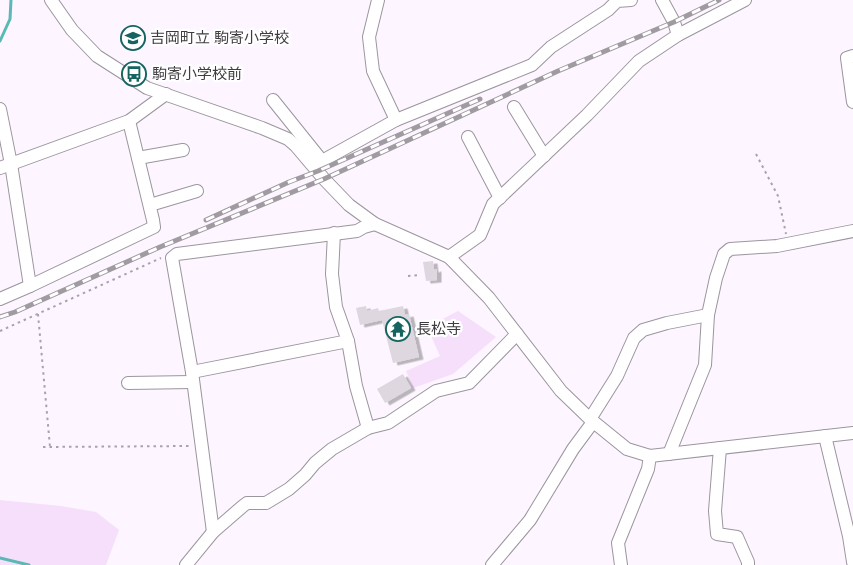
<svg xmlns="http://www.w3.org/2000/svg" width="853" height="565" font-family="Montserrat,'Noto Sans JP',sans-serif">
<style>
.green{fill:#f6dffa}
.lines{fill:none;stroke-linecap:round;stroke-linejoin:round}
.stream{stroke:#5ab9b5;stroke-width:3}
.building{fill:#dfd7e0;filter:url(#shadow)}
.minor-casing{stroke:#9c959d;stroke-width:14}
.path{stroke:#a8a2a9;stroke-width:2;stroke-dasharray:2.5 4;stroke-linecap:butt}
.minor{stroke:#fff;stroke-width:12}
.rail-casing{stroke:#a09ba1;stroke-width:5}
.rail{stroke:#fff;stroke-width:3;stroke-dasharray:9;stroke-linecap:butt}
.labels{text-anchor:middle;stroke-width:4.5;stroke-linejoin:round;paint-order:stroke}
.poi-label{font-size:15px;fill:#3f3c3f;stroke:#fff;text-anchor:start}
</style>
<defs>
<filter id="shadow"><feDropShadow dx="4.5" dy="2.5" stdDeviation="0" flood-color="#0004"/></filter>
</defs>
<rect width="100%" height="100%" fill="#fdf5ff"/>
<g class="green">
<path d="M 458,311 L 496,337 L 453,374 L 413,388 L 406,371 L 440,356 L 427,327 Z"/>
<path d="M 0,500 L 61,506 L 96,512 L 119,530 L 106,565 L 0,565 Z"/>
</g>
<g class="lines">
<g class="stream">
<path d="M 0,41 L 10,19 L 11,0"/>
<path d="M 0,558 L 29,565"/>
</g>
</g>
<g class="building">
<path d="M 433,261 L 434,270 L 437,269 L 437,280 L 426,281 L 423,262 Z"/>
<path d="M 366,306 L 367,311 L 378,308 L 379,311 L 403,306 L 405,315 L 409,314 L 419,357 L 393,363 L 382,320 L 360,325 L 356,308 Z"/>
<path d="M 403,374 L 411,388 L 385,403 L 377,389 Z"/>
</g>
<g class="lines">
<defs>
<g id="minor">
<path d="M 51,0 L 72,30 L 97,56 L 147,88 L 262,128 L 288,139 L 296,146 L 324,179 L 349,205 L 375,224 L 449,257 L 489,298 L 561,391 L 590,419 L 627,449 L 650,456 L 853,433"/>
<path d="M 378,0 L 369,37 L 373,71 L 396,120 L 532,65 L 551,47 L 608,10 L 617,1 L 631,0"/>
<path d="M 662,0 L 674,22 L 678,35"/>
<path d="M 853,56 L 847,58 L 853,102"/>
<path d="M 273,100 L 322,161 L 396,120"/>
<path d="M 514,107 L 544,156"/>
<path d="M 0,109 L 11,164 L 30,286"/>
<path d="M 468,137 L 500,198"/>
<path d="M 138,158 L 183,150"/>
<path d="M 0,168 L 129,121 L 166,94"/>
<path d="M 150,205 L 197,191"/>
<path d="M 334,233 L 332,274 L 336,307 L 348,341 L 356,386 L 368,428"/>
<path d="M 449,257 L 480,235 L 493,204 L 587,115 L 639,61 L 678,35 L 745,0"/>
<path d="M 0,299 L 30,286 L 154,227 L 153,220 L 129,121"/>
<path d="M 192,372 L 348,341"/>
<path d="M 128,383 L 192,382"/>
<path d="M 590,419 L 617,376 L 634,338 L 643,330 L 667,323 L 708,315"/>
<path d="M 825,436 L 849,536 L 853,562"/>
<path d="M 720,448 L 715,511 L 717,534 L 737,537 L 748,562 L 748,565"/>
<path d="M 669,454 L 705,365 L 708,315 L 716,278 L 724,254 L 730,249 L 777,246 L 853,231"/>
<path d="M 213,532 L 192,372 L 172,258 L 177,254 L 357,231 L 364,227 L 375,224"/>
<path d="M 186,565 L 213,532 L 243,506 L 247,503 L 266,503 L 289,489 L 305,475 L 315,463 L 332,449 L 368,428 L 388,423 L 436,391 L 469,383 L 517,334"/>
<path d="M 492,565 L 530,520 L 573,449 L 593,422"/>
<path d="M 621,565 L 618,543 L 648,469 L 650,456"/>
</g>
</defs>
<use href="#minor" class="minor-casing"/>
<g class="path">
<path d="M 756,154 L 778,196 L 786,234"/>
<path d="M 408,276 L 419,275"/>
<path d="M 38,314 L 50,447"/>
<path d="M 0,331 L 161,258"/>
<path d="M 43,447 L 191,446"/>
</g>
<use href="#minor" class="minor"/>
<defs>
<g id="rail">
<path d="M 206,220 L 289,182 L 318,171 L 480,99"/>
<path d="M 0,317 L 15,312 L 160,247 L 324,179 L 558,71 L 674,22 L 719,0"/>
</g>
</defs>
<use href="#rail" class="rail-casing"/>
<use href="#rail" class="rail"/>
</g>
<defs>
<symbol id="school-ring" viewBox="-11 -11 22 22"><circle r="9.5" fill="#fff" stroke="#156460" stroke-width="1.5"/><path d="M0-5L7-2L0 1L-7-2ZM-4 1L0 2.5L4 1V4Q0 6-4 4Z" fill="#156460"/></symbol>
<symbol id="bus-ring" viewBox="-11 -11 22 22"><circle r="9.5" fill="#fff" stroke="#156460" stroke-width="1.5"/><path d="M-5-6H5V4H4V6H2V4H-2V6H-4V4H-5ZM-3.5-4V0h7V-4ZM-3.5 1.2v1.5H-2V1.2ZM2 1.2v1.5H3.5V1.2Z" fill="#156460"/></symbol>
<symbol id="temple-ring" viewBox="-11 -11 22 22"><circle r="9.5" fill="#fff" stroke="#156460" stroke-width="1.5"/><path d="M0-6L5-2H3V0L6.5 2.5H4V6H1.5V3h-3V6H-4V2.5H-6.5L-3 0V-2H-5Z" fill="#156460"/></symbol>
</defs>
<g fill-rule="evenodd">
<use href="#school-ring" x="119" y="24" width="28" height="28"/>
<use href="#bus-ring" x="120" y="60" width="28" height="28"/>
<use href="#temple-ring" x="384" y="315" width="28" height="28"/>
</g>
<g class="labels">
<g class="poi-label">
<text x="150" y="43">吉岡町立 駒寄小学校</text>
<text x="152" y="79">駒寄小学校前</text>
<text x="416" y="334">長松寺</text>
</g>
</g>
</svg>
